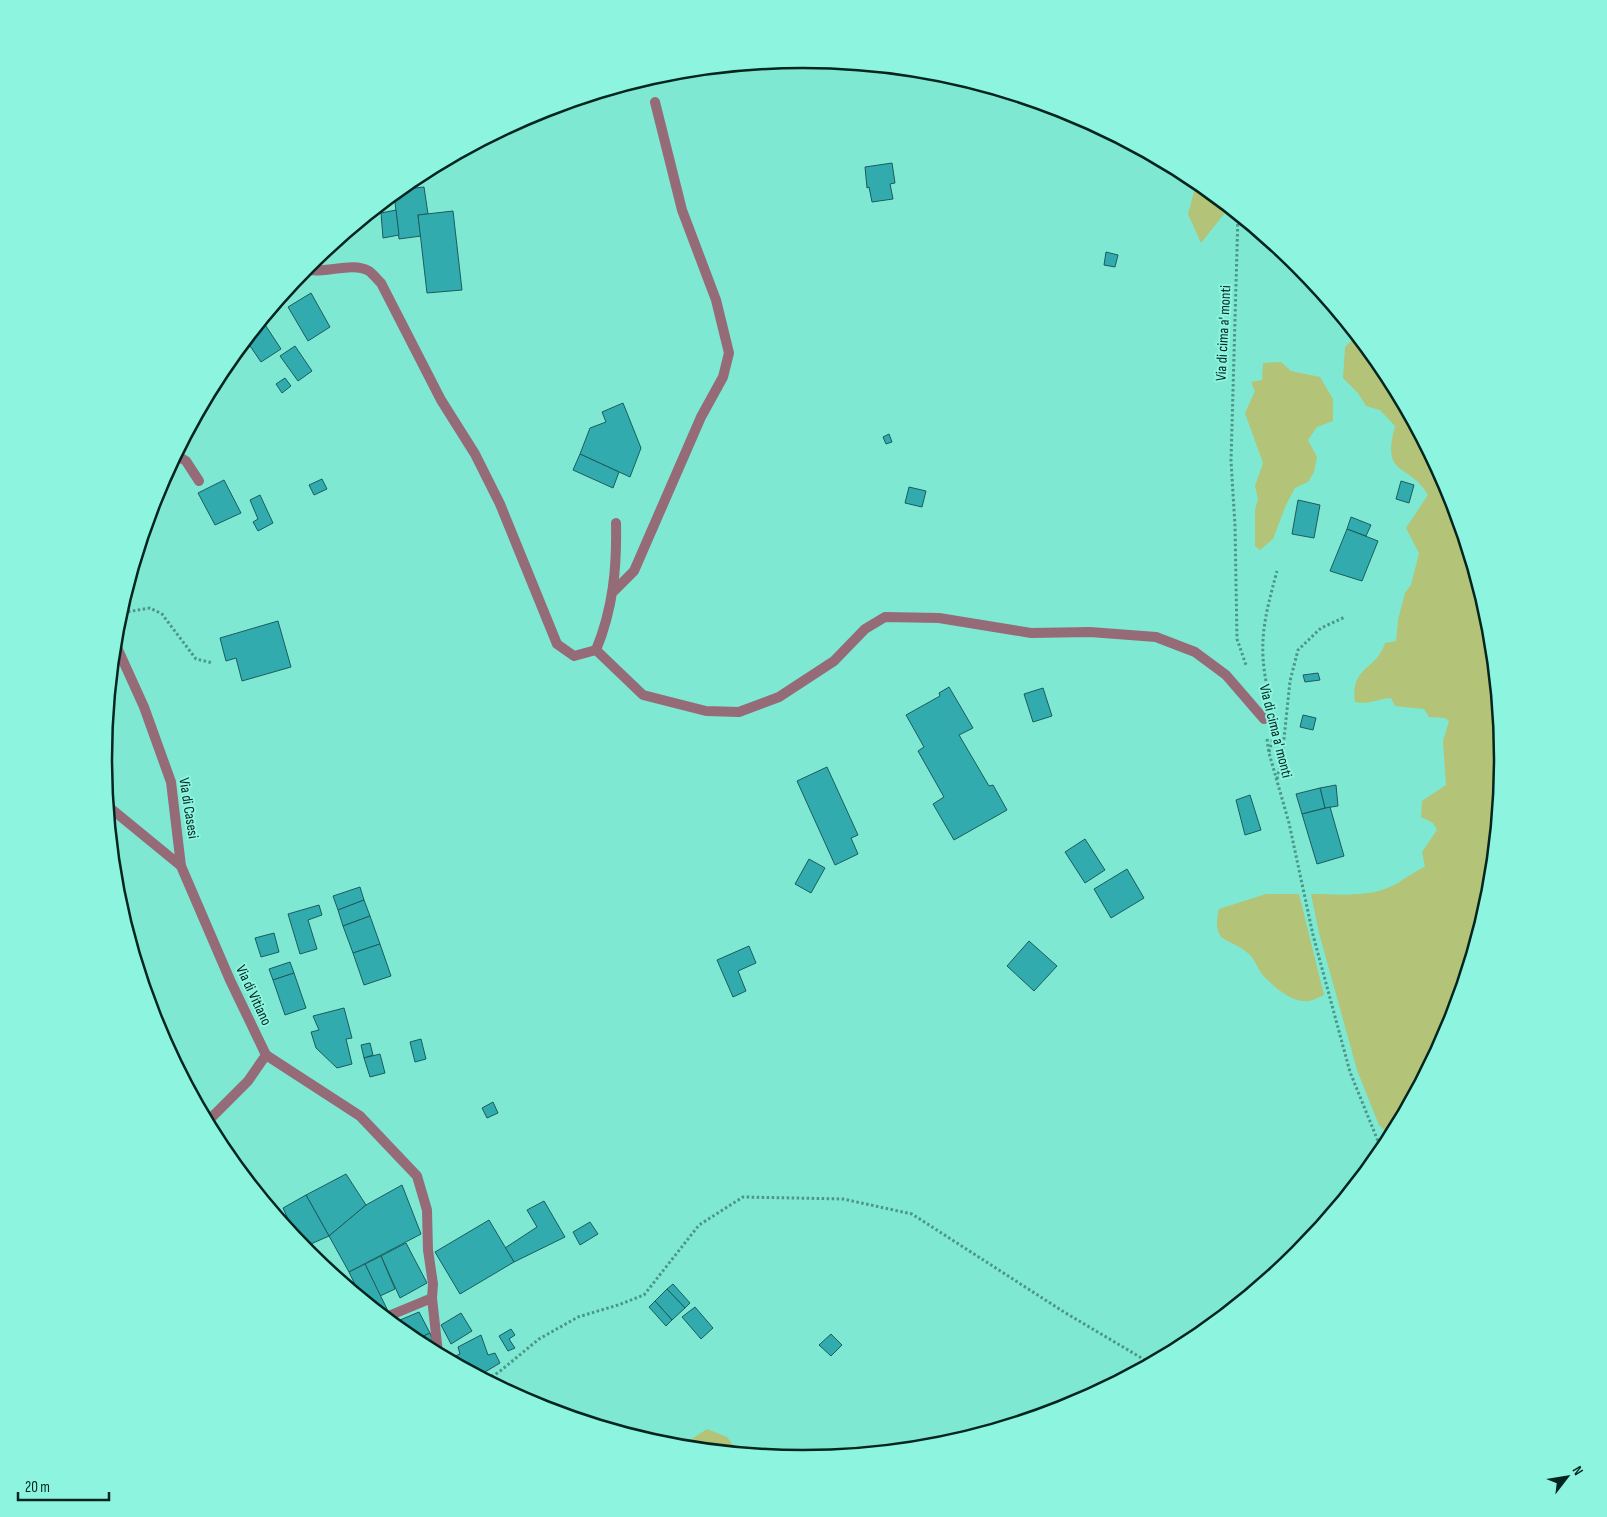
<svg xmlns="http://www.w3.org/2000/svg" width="1607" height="1517" font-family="'Sofia Sans Condensed',sans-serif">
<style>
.green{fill:#b3c377}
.building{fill:#32abaf;stroke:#1d5b5d}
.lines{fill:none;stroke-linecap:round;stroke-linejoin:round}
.path{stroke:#4b9687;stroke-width:3;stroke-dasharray:2.5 2.5;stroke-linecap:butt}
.lane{stroke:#956b78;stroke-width:10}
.street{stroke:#956b78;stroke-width:10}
.labels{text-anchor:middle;stroke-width:4;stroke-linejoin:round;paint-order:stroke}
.street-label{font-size:15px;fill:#03251f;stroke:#8df5df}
.rim{fill:none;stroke:#03251f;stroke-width:2.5}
</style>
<rect width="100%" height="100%" fill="#7fe8d2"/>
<g class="green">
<path d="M 1197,181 L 1228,206 L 1228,209 L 1201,243 L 1188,214 Z"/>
<path d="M 1357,335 L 1385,370 L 1450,491 L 1490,622 L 1503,759 L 1490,895 L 1450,1027 L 1391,1136 L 1379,1125 L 1357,1070 L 1319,933 L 1311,894 C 1337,894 1367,898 1392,886 C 1403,881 1412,872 1425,867 L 1422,852 L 1437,830 L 1433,823 L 1421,817 L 1422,801 L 1446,785 L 1443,741 L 1449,721 L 1445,718 L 1429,717 L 1424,709 L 1395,706 L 1391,698 C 1376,699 1370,705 1355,702 C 1350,666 1376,671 1385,643 L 1396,641 L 1398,620 L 1405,593 L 1411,585 L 1419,553 L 1406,528 L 1428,495 C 1408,461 1381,479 1395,426 L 1380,410 L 1366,406 L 1358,393 L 1343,378 L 1345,347 Z"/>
<path d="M 1281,362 L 1291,371 L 1320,377 L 1333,399 L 1333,421 L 1317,427 L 1308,440 L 1317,457 L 1314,472 L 1308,482 L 1295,488 L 1286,505 L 1273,539 L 1260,550 L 1255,546 L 1255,510 L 1258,499 L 1255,486 L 1263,463 L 1245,413 L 1255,391 L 1251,382 L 1262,380 L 1263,363 Z"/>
<path d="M 1266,894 L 1299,894 L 1324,995 C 1319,997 1314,1000 1309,1001 C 1293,1004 1271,985 1261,973 C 1258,968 1255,961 1251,956 C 1232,936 1210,947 1219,909 Z"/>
<path d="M 707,1429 L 727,1437 L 738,1452 L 681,1446 Z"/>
</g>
<g class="building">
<path d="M 892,163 L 895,183 L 890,184 L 893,199 L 872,202 L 869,187 L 867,188 L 865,167 Z"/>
<path d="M 424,187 L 428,214 L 418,215 L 421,236 L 399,239 L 394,193 L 398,190 Z"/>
<path d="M 396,210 L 399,235 L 383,238 L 381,213 Z"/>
<path d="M 453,211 L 462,290 L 427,293 L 418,215 Z"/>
<path d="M 1106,252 L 1118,255 L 1115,267 L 1104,265 Z"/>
<path d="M 311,293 L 330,327 L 308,341 L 288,307 Z"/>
<path d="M 262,320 L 281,349 L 261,362 L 246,340 Z"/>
<path d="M 295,346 L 312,371 L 298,381 L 280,356 Z"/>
<path d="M 285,378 L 291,386 L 282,393 L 276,384 Z"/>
<path d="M 215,382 L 220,390 L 213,394 L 210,391 Z"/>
<path d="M 623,403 L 641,448 L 630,477 L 580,454 L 590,428 L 606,422 L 602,412 Z"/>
<path d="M 889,434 L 892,442 L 886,444 L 883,437 Z"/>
<path d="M 580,454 L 619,472 L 613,488 L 573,470 Z"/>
<path d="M 322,479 L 327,489 L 314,495 L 309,485 Z"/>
<path d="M 224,480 L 241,513 L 215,525 L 198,493 Z"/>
<path d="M 1401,481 L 1414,485 L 1409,503 L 1396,499 Z"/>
<path d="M 909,487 L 926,491 L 922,507 L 905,503 Z"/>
<path d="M 260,495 L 273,523 L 258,531 L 253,522 L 258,519 L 250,500 Z"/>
<path d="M 1298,500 L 1320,505 L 1314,538 L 1292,534 Z"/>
<path d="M 1351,517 L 1371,525 L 1366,536 L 1347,529 Z"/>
<path d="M 1347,529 L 1378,541 L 1362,581 L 1330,571 Z"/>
<path d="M 278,621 L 291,667 L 242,681 L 236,658 L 226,661 L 220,638 Z"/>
<path d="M 1318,673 L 1320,680 L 1305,682 L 1303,675 Z"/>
<path d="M 949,687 L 973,728 L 959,735 L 989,786 L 993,785 L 1007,810 L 954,840 L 933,804 L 944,797 L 918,751 L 924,747 L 906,715 L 940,696 L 939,693 Z"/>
<path d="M 1043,688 L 1052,716 L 1033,722 L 1024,694 Z"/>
<path d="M 108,711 L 113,724 L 107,726 Z"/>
<path d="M 1303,715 L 1316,718 L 1313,730 L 1300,727 Z"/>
<path d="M 827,767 L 858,835 L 851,838 L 858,854 L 835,865 L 797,781 Z"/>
<path d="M 1336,785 L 1338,806 L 1325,808 L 1320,788 Z"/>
<path d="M 1320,788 L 1325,808 L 1302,814 L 1296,794 Z"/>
<path d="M 1250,795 L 1261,830 L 1245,835 L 1236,800 Z"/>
<path d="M 1330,807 L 1344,856 L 1317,864 L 1302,814 Z"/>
<path d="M 1085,839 L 1105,870 L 1085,883 L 1065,852 Z"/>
<path d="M 809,859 L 825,868 L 811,893 L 795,884 Z"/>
<path d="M 1127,869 L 1144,898 L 1111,918 L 1094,889 Z"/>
<path d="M 360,887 L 364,900 L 338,910 L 333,896 Z"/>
<path d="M 364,900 L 370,916 L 343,926 L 338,910 Z"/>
<path d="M 319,905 L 322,915 L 308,920 L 317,949 L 300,954 L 288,914 Z"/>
<path d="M 370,916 L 380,944 L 353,953 L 343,926 Z"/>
<path d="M 274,933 L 279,952 L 261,957 L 255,938 Z"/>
<path d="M 1029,941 L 1057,966 L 1034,991 L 1007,966 Z"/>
<path d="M 380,944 L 391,976 L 364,985 L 353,953 Z"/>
<path d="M 749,946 L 756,963 L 738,971 L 746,991 L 733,997 L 717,960 Z"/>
<path d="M 290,962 L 294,973 L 273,980 L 269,969 Z"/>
<path d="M 294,973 L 306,1008 L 285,1015 L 273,980 Z"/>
<path d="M 344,1008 L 352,1038 L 346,1039 L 352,1064 L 337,1068 L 316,1048 L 311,1032 L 319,1030 L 313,1016 Z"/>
<path d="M 421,1039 L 426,1059 L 415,1062 L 410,1042 Z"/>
<path d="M 370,1043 L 373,1055 L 364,1058 L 361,1045 Z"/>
<path d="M 380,1054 L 385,1073 L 370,1077 L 364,1058 Z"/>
<path d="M 493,1102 L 498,1113 L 487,1118 L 482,1108 Z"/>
<path d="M 346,1174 L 366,1205 L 329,1236 L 306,1195 Z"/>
<path d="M 402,1185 L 421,1234 L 349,1272 L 329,1236 L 366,1205 Z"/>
<path d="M 306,1195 L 329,1236 L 304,1247 L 298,1241 L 283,1208 Z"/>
<path d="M 544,1201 L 565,1237 L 514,1262 L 505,1248 L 537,1227 L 527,1210 Z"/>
<path d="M 489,1220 L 514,1262 L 460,1294 L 435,1252 Z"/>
<path d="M 590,1222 L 598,1234 L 580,1245 L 573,1232 Z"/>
<path d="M 406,1243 L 427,1283 L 400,1298 L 381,1256 Z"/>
<path d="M 381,1256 L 395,1289 L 380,1296 L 365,1264 Z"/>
<path d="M 320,1263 L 331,1266 L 337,1276 Z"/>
<path d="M 365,1264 L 388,1311 L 382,1314 L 360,1295 L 349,1272 Z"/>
<path d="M 673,1284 L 690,1303 L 685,1308 L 667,1289 Z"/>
<path d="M 667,1289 L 685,1308 L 672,1320 L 655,1301 Z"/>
<path d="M 655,1301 L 672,1320 L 666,1326 L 649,1307 Z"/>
<path d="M 695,1307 L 713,1328 L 701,1339 L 682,1317 Z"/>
<path d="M 419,1312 L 430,1333 L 415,1340 L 393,1323 Z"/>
<path d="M 461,1313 L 472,1331 L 451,1344 L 441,1325 Z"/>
<path d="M 511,1329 L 515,1335 L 509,1339 L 515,1348 L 508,1351 L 499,1336 Z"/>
<path d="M 430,1333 L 436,1352 L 415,1340 Z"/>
<path d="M 831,1334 L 842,1345 L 831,1356 L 819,1345 Z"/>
<path d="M 481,1335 L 488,1355 L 495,1353 L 500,1363 L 480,1375 L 451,1358 L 460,1354 L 458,1347 Z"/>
</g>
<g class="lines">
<g class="path">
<path d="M 1238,214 L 1231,461 L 1235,526 L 1237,639 L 1246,665"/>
<path d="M 119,616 L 126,612 L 150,608 L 162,614 L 196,659 L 213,663"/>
<path d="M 1268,691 C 1257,643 1265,616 1277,571"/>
<path d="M 1267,739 L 1269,753 L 1289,823 L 1313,935 L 1350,1072 L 1382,1151"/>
<path d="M 1269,752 L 1273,738"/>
<path d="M 1277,779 L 1282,758 L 1290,681 L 1298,650 L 1321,628 L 1345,617"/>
<path d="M 487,1379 L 499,1372 L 539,1339 L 578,1317 L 618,1305 L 644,1295 L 699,1225 L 743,1197 L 843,1199 L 912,1214 L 1064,1312 L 1150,1363"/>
</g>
<g class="lane">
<path d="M 304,269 C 324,275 351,261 369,271 C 373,274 377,279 381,283 L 441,400 L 475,454 L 500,504 L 557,644 L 574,656 L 596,650 C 613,609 617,568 616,523"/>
<path d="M 176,455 L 186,461 L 199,481"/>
<path d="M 614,591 L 634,571 L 701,417 L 723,377 L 729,353 L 716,300 L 682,210 L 655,102"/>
<path d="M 596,650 L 643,695 L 706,711 L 739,712 L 779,697 L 834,661 L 865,629 L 885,617 L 939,618 L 1031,633 L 1090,632 L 1156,637 L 1195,652 L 1226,675 L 1264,719"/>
<path d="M 266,1055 L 360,1116 L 417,1176 L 427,1210 L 428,1250 L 433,1284 L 432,1298 L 438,1353"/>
<path d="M 386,1317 L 432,1298"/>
</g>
<g class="street">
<path d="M 109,807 L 181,866 L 171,782 L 144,707 L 115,643"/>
<path d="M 181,866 L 230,980 L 266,1055 L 248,1081 L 208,1121"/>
</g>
</g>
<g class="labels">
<g class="street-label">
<text transform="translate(1223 333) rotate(-87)" y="5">Via di cima a' monti</text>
<text transform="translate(1276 731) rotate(76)" y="5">Via di cima a' monti</text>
<text transform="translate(189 808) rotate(81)" y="5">Via di Casesi</text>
<text transform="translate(254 995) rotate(65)" y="5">Via di Vitiano</text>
</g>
</g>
<path d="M0 0H1607V1517H0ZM112 759a691 691 0 1 1 1382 0a691 691 0 1 1-1382 0Z" fill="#8df5df" fill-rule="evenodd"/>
<path class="rim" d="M112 759a691 691 0 1 1 1382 0a691 691 0 1 1-1382 0Z"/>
<g transform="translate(1567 1477) rotate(59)" stroke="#8df5df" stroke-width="4" paint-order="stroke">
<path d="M0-4L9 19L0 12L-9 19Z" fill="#03251f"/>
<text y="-8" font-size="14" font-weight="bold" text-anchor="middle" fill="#03251f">N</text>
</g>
<path d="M18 1492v8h91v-8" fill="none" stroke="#03251f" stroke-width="2.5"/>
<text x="25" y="1492" font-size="15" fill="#03251f" stroke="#8df5df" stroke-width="4" paint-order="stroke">20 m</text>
</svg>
